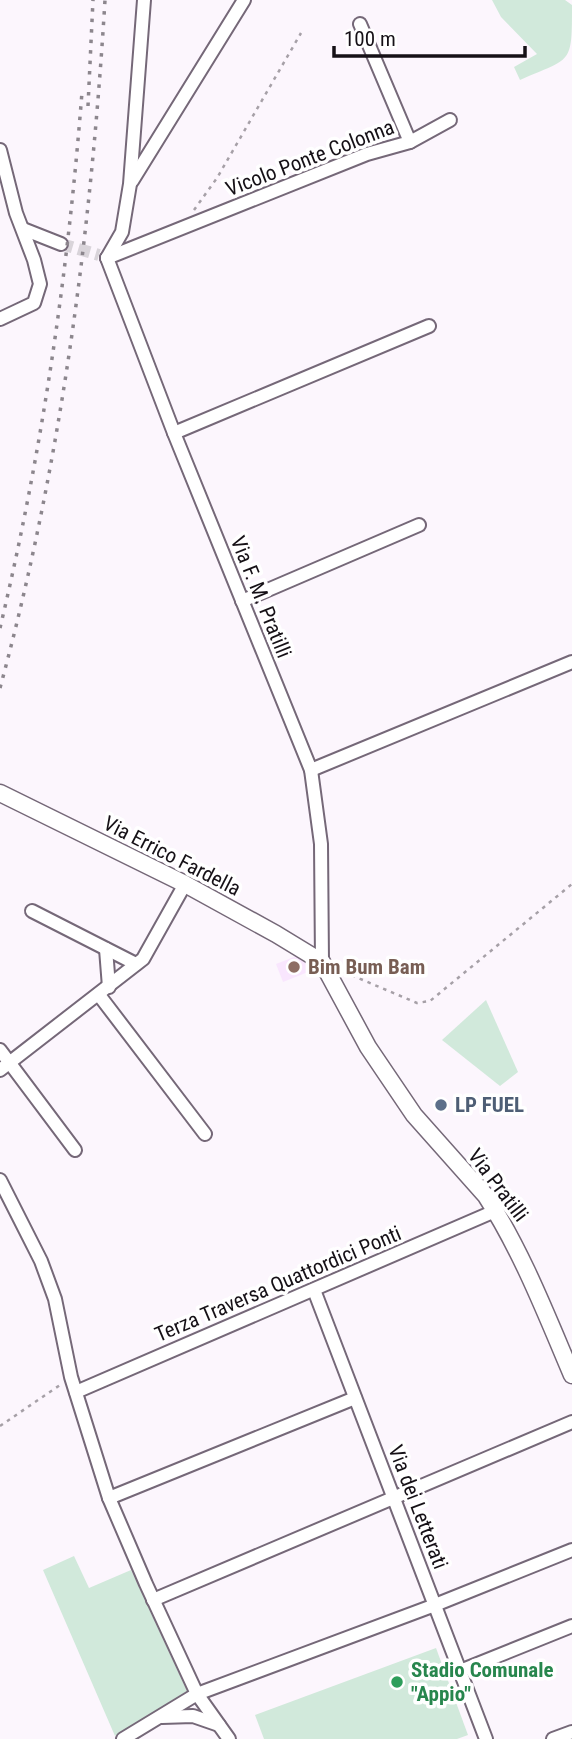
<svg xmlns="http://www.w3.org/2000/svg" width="572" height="1739" font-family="'Roboto Condensed',sans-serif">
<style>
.built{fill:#f9e6fe}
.green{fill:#d1e9db}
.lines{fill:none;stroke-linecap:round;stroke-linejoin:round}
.minor-tunnel{stroke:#d9d4da;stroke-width:12;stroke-dasharray:12 6;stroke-linecap:butt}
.minor-casing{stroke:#756878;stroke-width:16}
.tertiary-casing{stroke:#756878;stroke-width:19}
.path{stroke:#a6a0a7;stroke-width:2.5;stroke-dasharray:3.5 5;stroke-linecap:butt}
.minor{stroke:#fff;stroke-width:12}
.tertiary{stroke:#fff;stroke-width:16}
.rail{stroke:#8c868d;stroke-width:3.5;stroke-dasharray:3.5 7;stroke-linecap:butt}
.education-dot{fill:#8d6e63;stroke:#fff;stroke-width:2.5}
.service-dot{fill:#5c6f8a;stroke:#fff;stroke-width:2.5}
.leisure-dot{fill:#2e9e5b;stroke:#fff;stroke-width:2.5}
.labels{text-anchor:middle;stroke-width:7;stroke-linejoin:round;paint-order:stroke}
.street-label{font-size:21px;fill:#151016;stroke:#fff}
.education-label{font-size:21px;font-weight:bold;fill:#785e54;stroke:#fff;text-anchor:start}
.service-label{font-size:21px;font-weight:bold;fill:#4e5e75;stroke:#fff;text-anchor:start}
.leisure-label{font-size:21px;font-weight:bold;fill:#27864d;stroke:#fff;text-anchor:start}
</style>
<rect width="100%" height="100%" fill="#fcf6fd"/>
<path class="built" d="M 299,955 L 313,970 L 283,982 L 276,964 Z"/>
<g class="green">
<path d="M 492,0 L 565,0 L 572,5 C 572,66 572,57 520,80 L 514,67 L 537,54 L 501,17 Z"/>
<path d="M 486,1000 L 518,1072 L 500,1086 L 442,1040 Z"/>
<path d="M 74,1556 L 89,1588 L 131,1570 L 187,1691 L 115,1736 L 43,1570 Z"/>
<path d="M 436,1648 L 468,1735 L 457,1739 L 264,1739 L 255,1715 Z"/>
</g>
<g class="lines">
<path class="minor-tunnel" d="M 61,244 L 99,255"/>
<defs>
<g id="minor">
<path d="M 410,142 L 450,120"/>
<path d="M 0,150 L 16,213 L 34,260 L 40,284 L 34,303 L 0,319"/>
<path d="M 132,181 L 244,0"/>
<path d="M 23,229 L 61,244"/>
<path d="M 107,258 L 174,433 L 311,770 L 321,844 L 322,962"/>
<path d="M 107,258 L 367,154 L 410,142 L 360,24"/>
<path d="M 107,258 L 122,232 L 130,184 L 144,0"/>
<path d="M 174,433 L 429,326"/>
<path d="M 242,601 L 419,525"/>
<path d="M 311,770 L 572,662"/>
<path d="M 32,911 L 136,964"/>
<path d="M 106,949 L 109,987"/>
<path d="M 99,995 L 205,1134"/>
<path d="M 0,1050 L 75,1150"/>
<path d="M 0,1070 L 143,959 L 185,884"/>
<path d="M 0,1180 L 41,1261 L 55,1299 L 71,1377 L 109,1498 L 146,1584 L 197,1694 L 229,1739"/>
<path d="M 314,1290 L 486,1739"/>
<path d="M 76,1392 L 495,1211"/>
<path d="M 109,1498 L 355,1398"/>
<path d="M 153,1600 L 572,1422"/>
<path d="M 460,1671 L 572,1626"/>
<path d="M 162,1717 L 193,1716 L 219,1725"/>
<path d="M 123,1739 L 197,1694 L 435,1605 L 572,1550"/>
<path d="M 553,1739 L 572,1732"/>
</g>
<path id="tertiary" d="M 0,793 L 185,884 L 276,934 L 322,962 L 368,1047 L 414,1115 L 486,1196 C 522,1252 546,1314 572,1375"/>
</defs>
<use href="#minor" class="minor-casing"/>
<use href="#tertiary" class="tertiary-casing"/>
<g class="path">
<path d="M 194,210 L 217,178 L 301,33"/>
<path d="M 344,972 L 417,1003 L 430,1001 L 572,884"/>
<path d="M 0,1426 L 60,1385"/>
</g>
<use href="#minor" class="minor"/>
<use href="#tertiary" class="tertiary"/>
<g class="rail">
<path d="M 88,106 L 93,0"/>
<path d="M 0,628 C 42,452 68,273 82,92"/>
<path d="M 0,688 C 61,464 91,232 105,0"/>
</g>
</g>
<circle class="education-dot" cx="294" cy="967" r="7"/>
<circle class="service-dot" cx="441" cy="1105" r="7"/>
<circle class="leisure-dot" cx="397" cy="1682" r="7"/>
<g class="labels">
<g class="street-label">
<text transform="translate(310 158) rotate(-21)" y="7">Vicolo Ponte Colonna</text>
<text transform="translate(261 597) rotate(68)" y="7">Via F. M. Pratilli</text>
<text transform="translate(172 856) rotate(27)" y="7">Via Errico Fardella</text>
<text transform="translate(498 1185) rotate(53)" y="7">Via Pratilli</text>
<text transform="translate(278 1284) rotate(-23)" y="7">Terza Traversa Quattordici Ponti</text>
<text transform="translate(418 1507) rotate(69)" y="7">Via dei Letterati</text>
</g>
<g class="education-label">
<text x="308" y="974">Bim Bum Bam</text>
</g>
<g class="service-label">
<text x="455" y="1112">LP FUEL</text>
</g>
<g class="leisure-label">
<text x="411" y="1677">Stadio Comunale<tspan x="411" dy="24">"Appio"</tspan></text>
</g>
</g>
<path d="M334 46v10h191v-10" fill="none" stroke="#151016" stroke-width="3.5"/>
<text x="344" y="46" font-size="21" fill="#151016" stroke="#ffffff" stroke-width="5" paint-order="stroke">100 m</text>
</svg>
